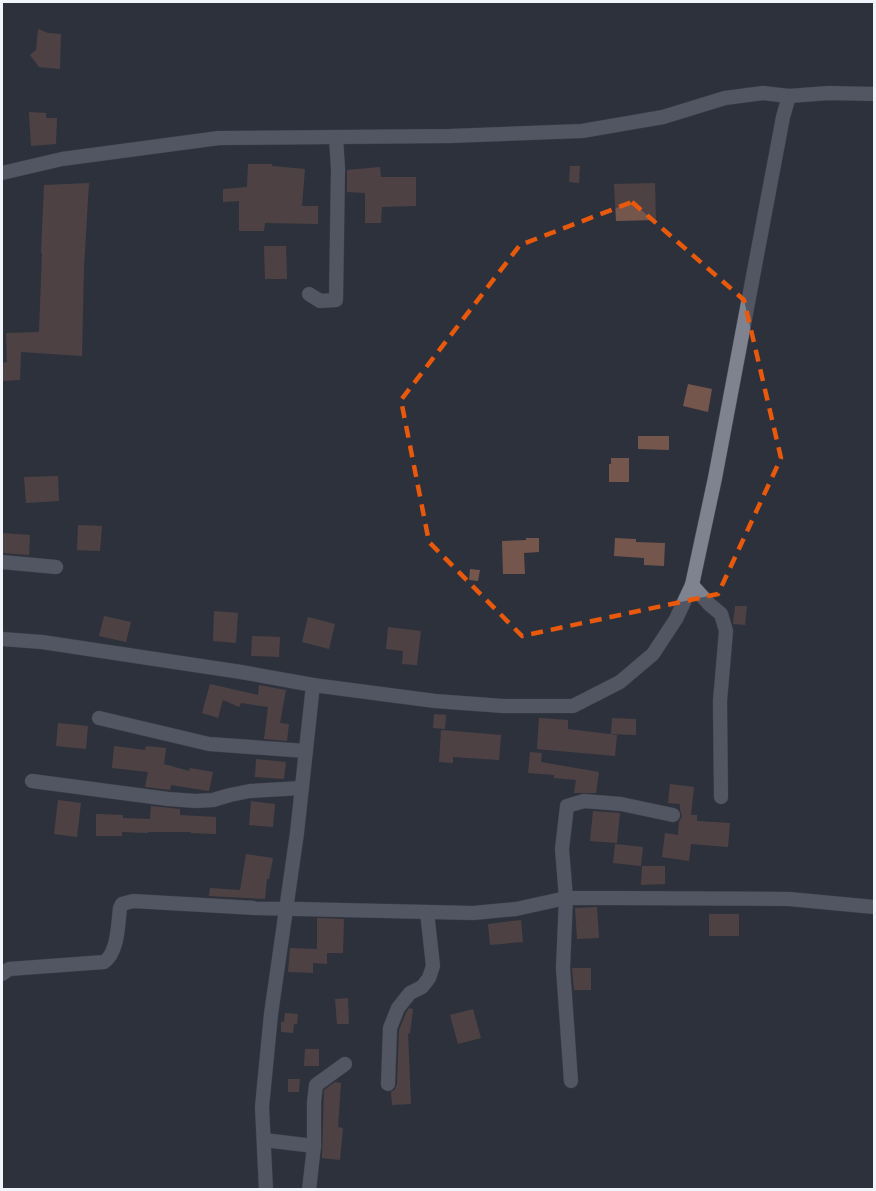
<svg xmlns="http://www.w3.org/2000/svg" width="876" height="1191" font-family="'Libre Baskerville',serif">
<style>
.building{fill:#75564d}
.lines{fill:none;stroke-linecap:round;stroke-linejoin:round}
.minor-casing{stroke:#4b4d57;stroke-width:15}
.minor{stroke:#7f8390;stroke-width:14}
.marked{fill:none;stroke:#e8590c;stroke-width:4.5;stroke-dasharray:12 8;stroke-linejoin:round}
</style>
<rect width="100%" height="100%" fill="#2d313c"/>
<g class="building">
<path d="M 38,29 L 48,33 L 61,34 L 60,69 L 39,67 L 30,55 L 36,50 Z"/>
<path d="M 29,112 L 46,113 L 46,118 L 57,118 L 56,144 L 31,146 Z"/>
<path d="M 248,164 L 272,164 L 272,166 L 305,169 L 302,206 L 318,206 L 318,224 L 265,223 L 264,231 L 239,231 L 239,201 L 223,202 L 223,189 L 247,187 Z"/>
<path d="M 570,166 L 580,166 L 579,183 L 569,182 Z"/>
<path d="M 380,167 L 381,177 L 416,177 L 416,206 L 382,207 L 381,223 L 365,223 L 365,193 L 347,192 L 347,170 Z"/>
<path d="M 89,183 L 84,267 L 82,356 L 21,352 L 20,380 L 2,381 L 2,363 L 7,362 L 6,333 L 39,332 L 42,253 L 41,253 L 44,185 Z"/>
<path d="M 655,183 L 656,220 L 616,221 L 614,184 Z"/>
<path d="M 264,246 L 286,246 L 287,279 L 265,279 Z"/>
<path d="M 688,384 L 712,389 L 708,412 L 683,406 Z"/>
<path d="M 638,436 L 669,436 L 669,450 L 638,449 Z"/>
<path d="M 611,458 L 629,458 L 629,482 L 609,482 L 609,464 L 611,464 Z"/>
<path d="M 58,476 L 59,501 L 26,503 L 24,477 Z"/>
<path d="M 78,525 L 102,526 L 100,551 L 77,550 Z"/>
<path d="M 3,533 L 30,535 L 29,555 L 2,553 Z"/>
<path d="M 526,538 L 539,538 L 539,552 L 524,553 L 525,574 L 503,574 L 502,541 L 526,540 Z"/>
<path d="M 615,538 L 636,539 L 636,542 L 665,543 L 664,566 L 644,565 L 644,558 L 614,556 Z"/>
<path d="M 470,569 L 480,570 L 478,581 L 469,580 Z"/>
<path d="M 735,606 L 747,606 L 745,625 L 733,624 Z"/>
<path d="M 214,611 L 238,613 L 236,643 L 213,641 Z"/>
<path d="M 104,616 L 131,622 L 126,642 L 99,636 Z"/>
<path d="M 308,617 L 335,624 L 329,649 L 302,642 Z"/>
<path d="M 388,627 L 421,631 L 417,665 L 402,664 L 403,651 L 386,649 Z"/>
<path d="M 252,636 L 280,637 L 279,657 L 251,656 Z"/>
<path d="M 210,684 L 258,695 L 259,685 L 286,690 L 280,723 L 289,724 L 287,741 L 264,739 L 268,707 L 241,703 L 239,707 L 223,700 L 218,718 L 202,713 Z"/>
<path d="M 434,714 L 446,715 L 445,729 L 433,728 Z"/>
<path d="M 539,718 L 568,720 L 568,729 L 617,735 L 615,756 L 537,749 Z"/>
<path d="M 612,718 L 636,719 L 636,735 L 611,734 Z"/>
<path d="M 58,723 L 88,726 L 86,749 L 56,746 Z"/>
<path d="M 441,730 L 501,735 L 499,760 L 453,757 L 453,763 L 439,762 Z"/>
<path d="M 114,746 L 145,750 L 146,746 L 166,748 L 164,764 L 189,771 L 190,768 L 213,772 L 209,791 L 171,785 L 170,790 L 145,787 L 148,772 L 112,768 Z"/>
<path d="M 530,752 L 542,753 L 541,762 L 599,772 L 596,793 L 574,793 L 576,780 L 554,778 L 554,775 L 528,773 Z"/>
<path d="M 256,759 L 286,762 L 284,779 L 255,777 Z"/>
<path d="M 670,784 L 694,787 L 691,815 L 697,815 L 697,821 L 730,823 L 728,847 L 691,844 L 689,861 L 662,857 L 665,833 L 678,835 L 679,822 L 682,816 L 680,809 L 680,804 L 668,803 Z"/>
<path d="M 58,800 L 81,803 L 77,837 L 54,834 Z"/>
<path d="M 251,801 L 275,804 L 273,827 L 249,825 Z"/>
<path d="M 151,806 L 180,809 L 180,815 L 216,817 L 216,834 L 191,833 L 191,832 L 148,832 L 148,833 L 122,832 L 122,836 L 96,836 L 96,814 L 123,815 L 123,818 L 150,819 Z"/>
<path d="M 593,811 L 620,813 L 617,843 L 590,841 Z"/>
<path d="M 615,844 L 643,847 L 641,866 L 613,863 Z"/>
<path d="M 246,854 L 273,858 L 269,879 L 267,879 L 265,899 L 209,896 L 210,888 L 240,890 Z"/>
<path d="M 642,866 L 665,866 L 665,884 L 641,885 Z"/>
<path d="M 597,907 L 599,938 L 577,939 L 575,908 Z"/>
<rect x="709" y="914" width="30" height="22"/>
<path d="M 317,918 L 344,919 L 343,953 L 327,953 L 327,964 L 313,963 L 313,973 L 288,972 L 290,948 L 317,949 Z"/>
<path d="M 521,920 L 523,942 L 490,945 L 488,924 Z"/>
<path d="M 572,968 L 591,968 L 591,990 L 574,990 Z"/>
<path d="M 348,998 L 349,1024 L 337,1024 L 335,999 Z"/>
<path d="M 409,1008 L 413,1009 L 410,1034 L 408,1033 L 411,1104 L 392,1105 L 391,1092 L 395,1089 L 397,1084 L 399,1030 L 406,1013 Z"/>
<path d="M 473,1009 L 481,1038 L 458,1044 L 450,1015 Z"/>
<path d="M 285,1013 L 298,1014 L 297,1024 L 294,1024 L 293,1033 L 281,1032 L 281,1022 L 284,1022 Z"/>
<path d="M 305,1049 L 319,1049 L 319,1066 L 304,1066 Z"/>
<path d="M 288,1079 L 300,1079 L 299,1092 L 288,1092 Z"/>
<path d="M 335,1082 L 341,1083 L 338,1127 L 343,1128 L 340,1160 L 322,1158 L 324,1090 Z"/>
</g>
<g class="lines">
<defs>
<g id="minor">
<path d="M 2,173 L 62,159 L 219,138 L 450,136 L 582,131 L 663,117 L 725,98 L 763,93 L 789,96"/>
<path d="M 309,294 L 320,301 L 336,300 L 338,169 L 336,138"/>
<path d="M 2,562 L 56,567"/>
<path d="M 692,585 L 709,604 L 721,614 L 726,631 L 720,701 L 721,797"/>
<path d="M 2,639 L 42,642 L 241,672 L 313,685 L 435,701 L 503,706 L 573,706 L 620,682 L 653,654 L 676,619 L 692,585 L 715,478 L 783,117 L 789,96 L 829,93 L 874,94"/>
<path d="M 99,718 L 209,744 L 306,751"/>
<path d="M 32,781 L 168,799 L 196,801 L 213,800 L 230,795 L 250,791 L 302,788"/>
<path d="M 2,974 L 9,969 L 104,962 C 118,953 118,924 120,908 L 122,904 L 133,901 L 255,908 L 473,913 L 516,909 L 566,898 L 608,898 L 789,899 L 874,907"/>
<path d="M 571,1081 L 563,968 L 566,898 L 562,849 L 567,806 L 584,801 L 621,804 L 673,815"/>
<path d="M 388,1084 L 390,1028 L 398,1008 L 410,993 L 422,987 L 429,978 L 433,966 L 427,912"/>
<path d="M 264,1140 L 314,1146"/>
<path d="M 266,1190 L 262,1107 L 271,1014 L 297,833 L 313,685"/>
<path d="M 309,1190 L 314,1146 L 314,1102 L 316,1085 L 345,1064"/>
</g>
</defs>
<use href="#minor" class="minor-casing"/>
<use href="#minor" class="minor"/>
</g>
<path d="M0 0H876V1191H0ZM 632,202 L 744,300 L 781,458 L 718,594 L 522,636 L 429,542 L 401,400 L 520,245 Z" fill="#2d313c" fill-opacity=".55" fill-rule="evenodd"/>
<path class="marked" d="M 632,202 L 744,300 L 781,458 L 718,594 L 522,636 L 429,542 L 401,400 L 520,245 Z"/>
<rect width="876" height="1191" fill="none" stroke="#f2f4fc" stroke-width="6"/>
</svg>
